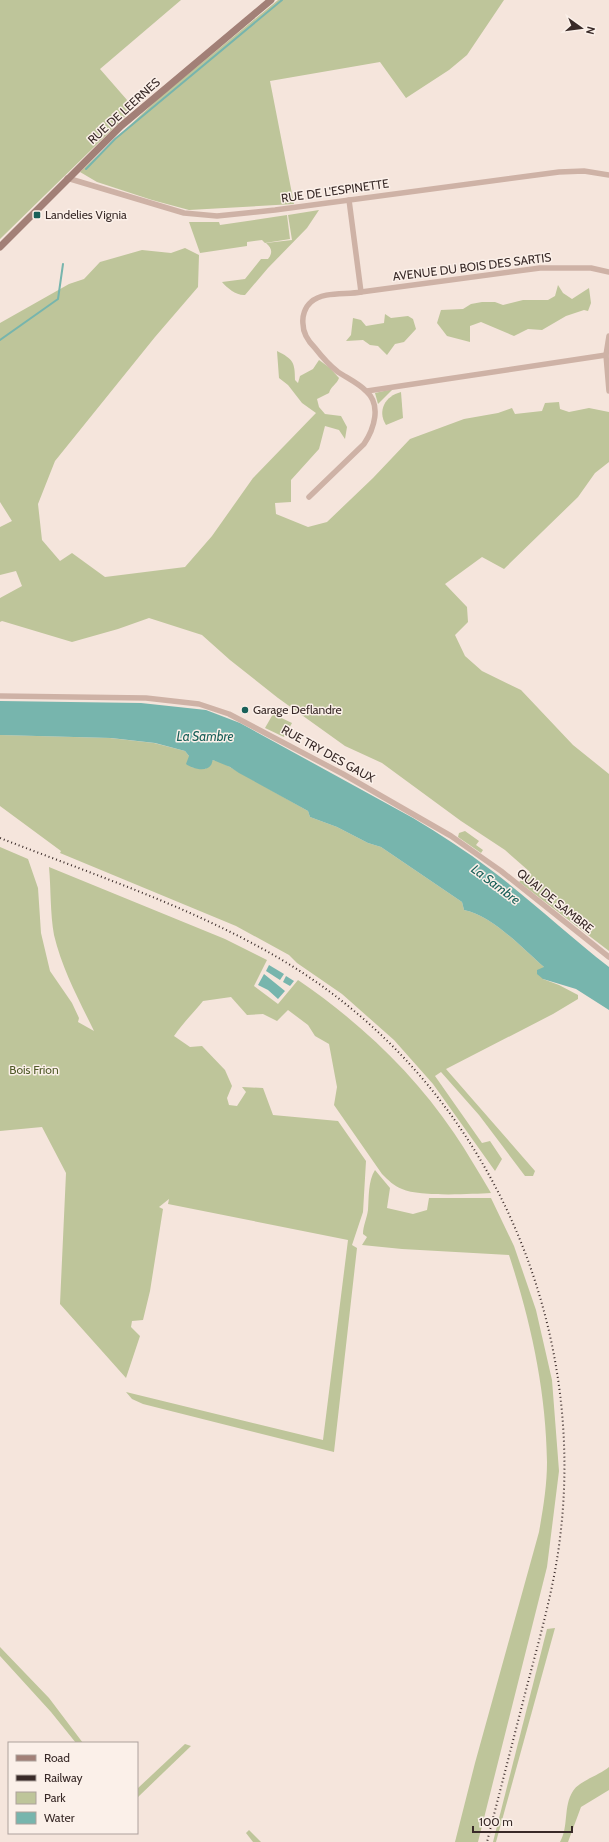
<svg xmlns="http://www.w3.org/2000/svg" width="609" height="1842" font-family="Cabin,sans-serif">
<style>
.green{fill:#bec59a}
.water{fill:#77b5ad}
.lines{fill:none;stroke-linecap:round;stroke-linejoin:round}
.stream{stroke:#77b5ad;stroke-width:2}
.street{stroke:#ceb2a6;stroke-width:5.5}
.secondary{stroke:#a28077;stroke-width:7}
.rail{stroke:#392a28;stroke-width:2;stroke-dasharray:1 3;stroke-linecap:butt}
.poi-dot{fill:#196059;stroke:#fbf0e9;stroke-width:1.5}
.labels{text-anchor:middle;stroke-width:3;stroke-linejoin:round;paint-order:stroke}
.street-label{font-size:12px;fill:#392a28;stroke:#fbf0e9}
.poi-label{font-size:12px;fill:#392a28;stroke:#fbf0e9;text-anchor:start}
.park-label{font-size:12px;fill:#505a29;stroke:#fbf0e9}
.water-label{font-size:13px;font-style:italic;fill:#196059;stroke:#fbf0e9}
</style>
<rect width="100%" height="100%" fill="#f5e5dc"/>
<g class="green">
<path d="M 0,0 L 181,0 L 100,69 L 134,108 L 0,239 Z"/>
<path d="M 278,0 L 504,0 L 467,55 L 449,70 L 406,98 L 380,62 L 270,81 L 294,204 L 189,210 L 152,200 L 97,182 L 80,172 L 159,98 Z"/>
<path d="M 319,210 L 307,228 L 268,268 L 245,295 C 237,296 227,288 222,282 L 245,279 L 261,259 L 268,259 C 273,253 272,248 266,243 L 292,240 L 288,215 Z"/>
<path d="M 287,215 L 290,239 L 265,243 L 262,240 L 247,242 L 247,246 L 200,253 L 189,222 L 219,222 L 220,225 Z"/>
<path d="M 185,248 L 199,255 L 198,287 L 155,337 L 55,461 L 38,504 L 42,540 L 60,561 L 72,553 L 105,577 L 185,567 L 212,536 L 253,478 L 316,413 L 302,403 L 288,385 L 279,378 L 277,351 C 293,359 295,362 295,380 L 298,383 L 300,376 L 313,369 L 319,360 L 330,368 L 339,378 C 337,384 331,386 329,393 L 317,399 L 319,407 L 325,414 L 341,416 L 347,427 L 345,439 L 339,430 L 325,426 L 319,449 L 291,480 L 291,502 L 275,503 L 276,514 L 308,527 L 327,522 L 373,478 L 410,439 L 464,419 L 498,413 L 512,408 L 515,414 L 542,411 L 545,403 L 559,402 L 560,409 L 569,412 L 589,408 L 609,412 L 609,462 L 595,473 L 578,497 L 504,569 L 482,557 L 445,584 L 467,607 L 468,622 L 455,635 L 465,656 L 482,671 L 521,690 L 573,745 L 609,774 L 609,951 L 519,882 L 530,872 L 505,850 L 461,821 L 382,763 L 345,746 L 278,698 L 230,660 L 202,635 L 149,618 L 118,629 L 72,642 L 2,621 L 0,622 L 0,598 L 22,586 L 16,571 L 0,575 L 0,527 L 12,521 L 0,502 L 0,323 L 69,284 L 84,279 L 100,262 L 142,250 L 171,253 Z"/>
<path d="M 558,285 L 563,293 L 572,299 L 589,288 L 591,303 L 588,311 L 584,310 L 566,316 L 542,330 L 528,329 L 514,336 L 481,322 L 470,326 L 470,342 L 447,336 L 437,323 L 441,310 L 463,309 L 471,304 L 482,302 L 495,302 L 503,305 L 523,300 L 548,300 L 555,296 Z"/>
<path d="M 385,314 L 391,318 L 408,316 L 413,319 L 416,329 L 404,342 L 395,344 L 387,355 L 378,346 L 370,345 L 363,340 L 346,341 L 351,335 L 353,318 L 361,320 L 366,326 L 384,323 Z"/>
<path d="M 393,389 L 378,404 L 375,393 Z"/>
<path d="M 401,392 L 403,418 L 386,425 C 377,411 385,396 401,392 Z"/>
<path d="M 273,714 L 292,723 L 284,737 L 265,728 Z"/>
<path d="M 0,735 L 110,738 L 154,743 L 185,751 L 189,756 L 191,767 L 205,769 L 213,760 L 221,762 L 308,811 L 310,817 L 337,827 L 368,843 L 381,847 L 462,902 L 464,910 C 493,916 522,948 544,967 L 543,979 L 559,985 L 578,995 L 578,999 L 553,1014 L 446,1069 L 535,1171 L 533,1176 L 525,1176 L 479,1115 L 441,1072 L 435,1076 L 482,1143 L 490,1141 L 502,1159 L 495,1171 L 433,1084 L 394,1040 L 342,994 L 297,963 L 289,955 L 236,926 L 60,853 L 61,851 L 0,806 Z"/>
<path d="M 465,831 L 479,841 L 476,845 L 483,850 L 481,853 L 458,837 L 459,833 Z"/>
<path d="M 0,847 L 28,859 L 38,888 L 41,933 L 50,971 L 72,1003 L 79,1018 L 78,1022 L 94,1031 C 79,1000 62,969 54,935 C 50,913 51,889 49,867 L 225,939 L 267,960 L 254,986 L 278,1004 L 298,980 C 358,1021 413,1072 454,1133 C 467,1152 479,1173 491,1193 C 470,1194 420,1197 402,1189 C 394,1186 388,1180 382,1174 L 334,1105 L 337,1087 L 329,1044 L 315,1036 L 308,1025 L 288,1010 L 277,1021 L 263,1014 L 247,1015 L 231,997 L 203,1001 C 194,1012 183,1023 174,1036 L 190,1047 L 202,1046 L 225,1070 L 232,1086 L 227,1098 L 229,1105 L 237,1106 L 246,1092 L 242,1087 L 263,1088 L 273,1115 L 338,1121 L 366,1161 L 363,1212 L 352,1245 L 357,1248 L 334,1452 L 143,1404 L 132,1399 L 126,1392 L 323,1440 L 348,1240 L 168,1204 L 169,1199 L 159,1207 L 163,1209 L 150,1291 L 143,1320 L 132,1321 L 131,1327 L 140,1336 L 126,1378 L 60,1304 L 66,1173 L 42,1127 L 0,1131 Z"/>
<path d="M 375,1170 L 390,1188 L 387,1208 L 413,1214 L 427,1210 L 429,1198 L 491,1198 L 514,1246 L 536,1310 L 552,1380 L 559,1471 L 547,1567 L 478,1842 L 455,1842 L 475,1763 L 539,1532 C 543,1509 547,1486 547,1462 C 546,1391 531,1322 509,1255 L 402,1249 L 362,1245 L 367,1237 L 363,1234 C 363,1226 367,1218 368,1210 C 369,1197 368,1181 375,1170 Z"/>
<path d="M 555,1628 L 496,1842 L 493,1842 L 547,1629 Z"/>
<path d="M 0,1647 L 49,1698 L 83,1743 L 76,1743 L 51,1712 L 0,1656 Z"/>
<path d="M 185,1744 L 191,1746 L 137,1798 L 137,1789 Z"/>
<path d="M 609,1767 L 609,1790 L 581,1807 L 568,1842 L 560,1842 C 569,1827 563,1806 573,1791 C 579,1781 600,1775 609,1767 Z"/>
<path d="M 249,1830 L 261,1842 L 253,1842 L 246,1833 Z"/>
</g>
<g class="water">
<path d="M 0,701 L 141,703 L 206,710 L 240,723 L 413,818 C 440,834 466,851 491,870 C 532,901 569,936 609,967 L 609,1010 L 576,989 L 543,979 L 537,974 L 537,970 L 544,967 C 522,948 493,916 464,910 L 462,902 L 381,847 L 368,843 L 337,827 L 310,817 L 308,811 L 239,773 L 230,767 L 213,760 C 212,761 212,764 211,765 C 206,773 191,768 186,764 L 189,756 L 185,751 L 155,743 L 111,738 L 0,735 Z"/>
<path d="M 269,965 L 284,974 L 280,980 L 266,971 Z"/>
<path d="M 264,974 L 285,991 L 278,999 L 268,990 L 258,985 Z"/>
<path d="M 286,976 L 294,981 L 290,986 L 283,982 Z"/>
</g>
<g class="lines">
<g class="stream">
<path d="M 86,169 L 115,139 L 282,0"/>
<path d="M 0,340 L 58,299 L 63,264"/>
</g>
<g class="street">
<path d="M 67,178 L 184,213 L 217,216 L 275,210 L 559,172 L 584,171 L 609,175"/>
<path d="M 361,292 L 540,268 L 591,268 L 609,272"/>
<path d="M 609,336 L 606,355 L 609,391"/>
<path d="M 367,391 L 606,355"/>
<path d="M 309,497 L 364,444 C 374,429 382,405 366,391 C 358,383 347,378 338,372 C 329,365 322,357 315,348 C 308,341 303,334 303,324 C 302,316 305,307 311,302 C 323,291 347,295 361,292 L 349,200"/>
<path d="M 0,696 L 146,698 L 199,704 L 229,714 L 343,774 L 451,836 L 501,871 L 609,957"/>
</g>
<path class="secondary" d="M 0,247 L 121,126 L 271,0"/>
<path class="rail" d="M 0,838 C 97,876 198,909 287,963 C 482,1081 588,1313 560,1538 C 554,1589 539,1640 526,1690 C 513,1741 500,1791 487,1842"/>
</g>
<g class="poi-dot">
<rect x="33" y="211" width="8" height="8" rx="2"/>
<circle cx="245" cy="710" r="4"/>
</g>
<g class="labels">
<g class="street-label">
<text transform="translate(124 111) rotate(-42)" y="4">RUE DE LEERNES</text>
<text transform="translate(335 191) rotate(-8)" y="4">RUE DE L'ESPINETTE</text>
<text transform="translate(472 267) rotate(-7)" y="4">AVENUE DU BOIS DES SARTIS</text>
<text transform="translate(328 754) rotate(29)" y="4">RUE TRY DES GAUX</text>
<text transform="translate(555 901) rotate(39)" y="4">QUAI DE SAMBRE</text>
</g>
<g class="poi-label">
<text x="45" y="219">Landelies Vignia</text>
<text x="253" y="714">Garage Deflandre</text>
</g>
<g class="park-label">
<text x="34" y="1074">Bois Frion</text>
</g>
<g class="water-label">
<text x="205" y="741">La Sambre</text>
<text transform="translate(496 884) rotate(37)" y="5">La Sambre</text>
</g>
</g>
<rect x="8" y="1742" width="130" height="92" fill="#fbf0e9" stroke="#ada19c"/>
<rect x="16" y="1755" width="20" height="6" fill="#a28077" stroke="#ada19c"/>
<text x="44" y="1762" font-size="12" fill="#392a28">Road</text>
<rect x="16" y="1775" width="20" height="6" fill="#392a28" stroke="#ada19c"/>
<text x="44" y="1782" font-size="12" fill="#392a28">Railway</text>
<rect x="16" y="1792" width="20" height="12" fill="#bec59a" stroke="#ada19c"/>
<text x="44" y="1802" font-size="12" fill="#392a28">Park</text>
<rect x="16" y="1812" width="20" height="12" fill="#77b5ad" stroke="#ada19c"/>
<text x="44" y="1822" font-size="12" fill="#392a28">Water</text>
<g transform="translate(581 28) rotate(104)" stroke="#fbf0e9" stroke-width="3" paint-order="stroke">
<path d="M0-3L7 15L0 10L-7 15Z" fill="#392a28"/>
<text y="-6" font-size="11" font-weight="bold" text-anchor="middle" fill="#392a28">N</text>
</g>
<path d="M473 1826v6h99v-6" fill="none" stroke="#392a28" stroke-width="2"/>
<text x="479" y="1826" font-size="12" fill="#392a28" stroke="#fbf0e9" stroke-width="3" paint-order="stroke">100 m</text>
</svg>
